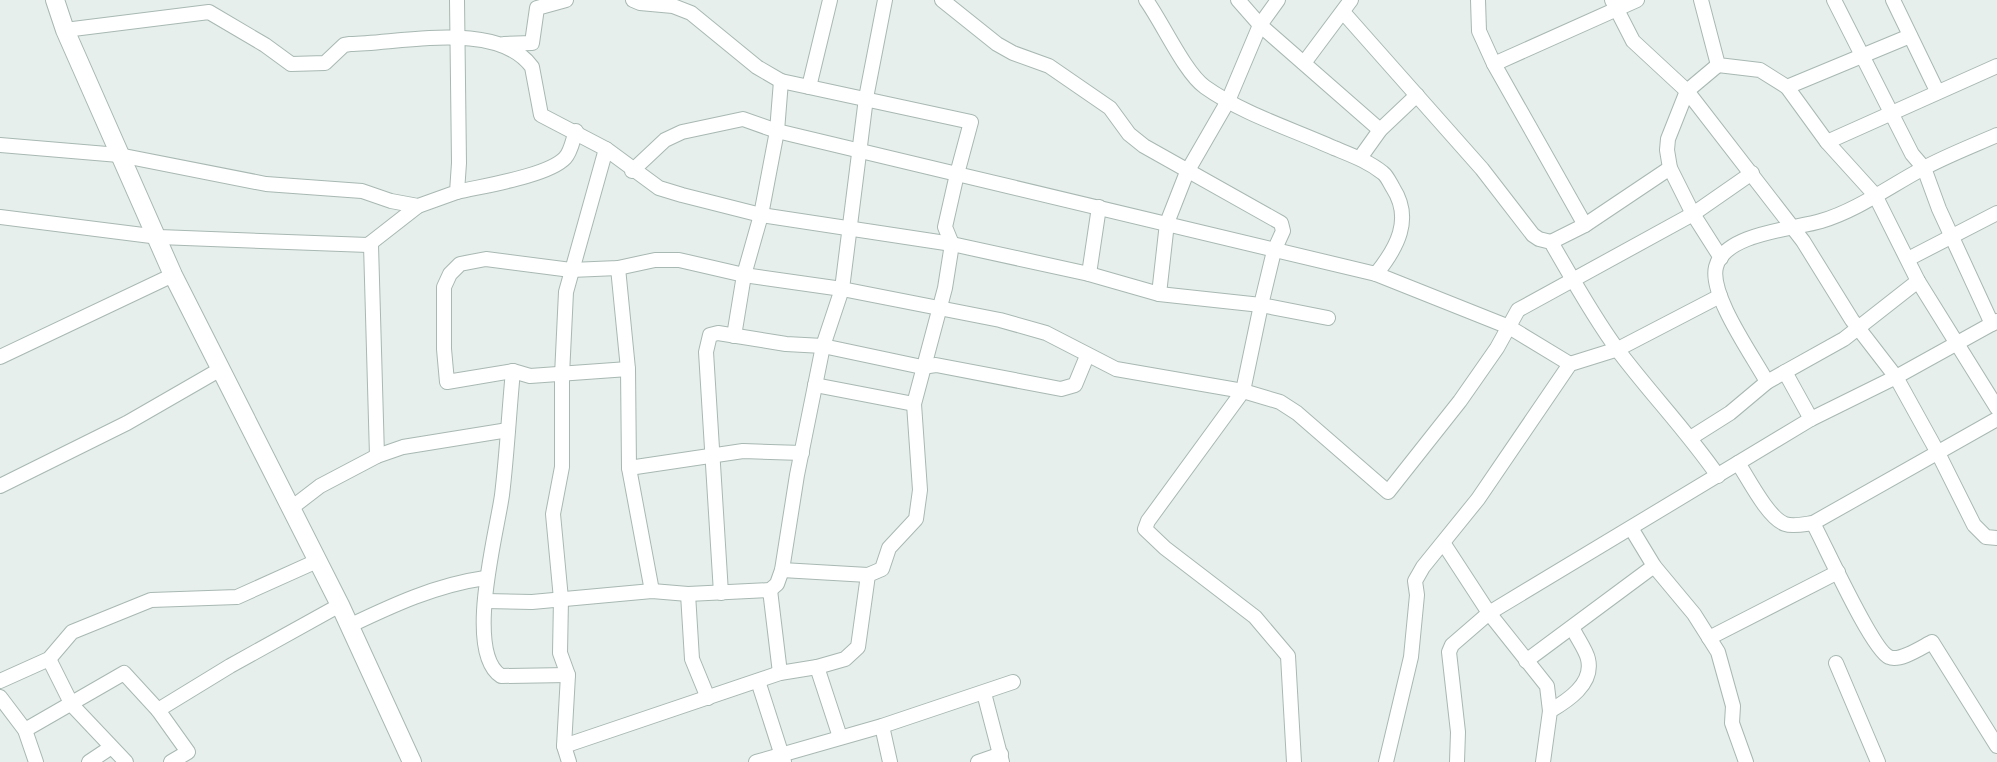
<svg xmlns="http://www.w3.org/2000/svg" width="1997" height="762" font-family="'DejaVu Sans',sans-serif">
<style>
.lines{fill:none;stroke-linecap:round;stroke-linejoin:round}
.minor-casing{stroke:#a8b8b2;stroke-width:16}
.tertiary-casing{stroke:#a8b8b2;stroke-width:20}
.minor{stroke:#fff;stroke-width:14}
.tertiary{stroke:#fff;stroke-width:18}
</style>
<rect width="100%" height="100%" fill="#e6efeb"/>
<g class="lines">
<defs>
<g id="minor">
<path d="M 633,0 L 640,3 L 673,6 L 691,13 L 757,67 L 781,81"/>
<path d="M 942,0 L 997,44 L 1013,53 L 1049,66 L 1110,108 L 1129,134 L 1144,146 L 1281,223 L 1283,231 L 1274,251 L 1261,305 L 1243,391 L 1148,521 L 1145,529 L 1165,548 L 1255,617 L 1288,656 L 1294,762"/>
<path d="M 1146,0 C 1162,22 1185,73 1205,87 C 1243,114 1292,129 1334,148 C 1351,155 1368,161 1383,173 C 1387,176 1390,183 1393,188 C 1413,219 1397,248 1376,274"/>
<path d="M 1238,0 L 1260,25 L 1380,130"/>
<path d="M 1478,0 L 1479,31 L 1494,64 L 1585,225"/>
<path d="M 1612,0 L 1633,41 L 1687,91 L 1803,241 L 1852,320 L 1896,377 L 1938,453 L 1974,525 L 1986,537 L 1997,538"/>
<path d="M 1701,0 L 1718,65 L 1760,70 L 1787,87 L 1827,142 L 1875,195 L 1918,281 L 1997,408"/>
<path d="M 1834,0 L 1912,154 L 1924,168 L 1939,209 L 1992,324"/>
<path d="M 1893,0 L 1937,91"/>
<path d="M 1343,12 L 1482,169 L 1533,235 L 1539,239 L 1551,242 C 1572,278 1592,315 1617,349 C 1649,392 1687,431 1718,476"/>
<path d="M 65,30 L 209,12 L 265,45 L 291,64 L 325,63 L 344,45 L 350,44 C 402,43 498,20 532,67 L 541,115 L 606,149 L 659,188 L 682,195 L 761,215 L 952,244 L 1089,274 L 1159,294 L 1261,305 L 1328,318"/>
<path d="M 504,44 L 532,43 L 537,8 L 566,0"/>
<path d="M 1304,63 L 1351,0"/>
<path d="M 1494,64 L 1637,0"/>
<path d="M 1718,65 L 1687,91 L 1668,139 L 1667,150 L 1670,168 L 1693,214 L 1721,258"/>
<path d="M 809,87 L 971,122 L 957,174 L 1376,274 L 1509,327 L 1570,364"/>
<path d="M 1787,87 L 1910,36"/>
<path d="M 1827,142 L 1997,66"/>
<path d="M 0,145 L 119,155 L 266,184 L 362,191 L 391,201 L 418,206 L 457,192 L 459,163 L 457,0"/>
<path d="M 1360,158 L 1380,130 L 1417,95"/>
<path d="M 632,171 L 665,140 L 682,132 L 743,119 L 777,131 L 957,174 L 945,227 L 952,244 L 945,288 L 914,404 L 920,490 L 916,519 L 889,548 L 882,569 L 868,575 L 858,647 L 845,659 L 817,667 L 840,737"/>
<path d="M 457,192 C 482,186 548,176 565,158 C 571,152 573,139 576,131"/>
<path d="M 0,217 L 159,237 L 368,245 L 418,206"/>
<path d="M 1551,242 L 1585,225 L 1670,168"/>
<path d="M 371,245 L 377,456"/>
<path d="M 1908,259 L 1997,213"/>
<path d="M 618,268 L 628,369 L 629,468 L 652,591"/>
<path d="M 1089,274 L 1099,207"/>
<path d="M 1159,294 L 1167,223 L 1187,172 L 1228,101 L 1260,25 L 1278,0"/>
<path d="M 734,336 L 744,275 L 761,215 L 777,131 L 781,81 L 809,87 L 830,0"/>
<path d="M 0,357 L 173,275"/>
<path d="M 628,369 L 530,376 L 513,371 L 447,382 L 444,349 L 444,287 L 450,274 L 460,264 L 486,259 L 571,270 L 618,268 L 655,260 L 679,260 L 744,275 L 842,289 L 1000,320 L 1046,333 L 1116,369 L 1243,391 L 1280,402 L 1297,413 L 1388,492 L 1460,401 L 1497,348 L 1518,310 L 1693,214 L 1752,173"/>
<path d="M 513,371 C 509,412 507,454 502,495 C 497,532 464,652 501,676 L 568,675"/>
<path d="M 1785,372 L 1811,419"/>
<path d="M 1767,382 L 1844,339 L 1918,281"/>
<path d="M 815,385 L 914,404"/>
<path d="M 1692,437 L 1730,413 L 1767,382 C 1753,356 1709,295 1716,267 C 1724,233 1795,229 1821,221 C 1856,211 1890,186 1922,169 C 1946,156 1972,146 1997,135"/>
<path d="M 1738,463 C 1748,478 1768,518 1785,524 C 1793,527 1805,524 1813,523 L 1997,419"/>
<path d="M 629,468 L 743,451 L 802,453"/>
<path d="M 0,486 L 127,423 L 219,370"/>
<path d="M 290,509 L 320,486 L 377,456 L 403,447 L 508,430"/>
<path d="M 1813,523 C 1825,545 1872,650 1889,657 C 1900,662 1922,647 1932,642 L 1997,746"/>
<path d="M 1631,528 L 1654,566 L 1694,614 L 1718,652 L 1733,706 L 1732,723 L 1746,762"/>
<path d="M 1444,544 L 1489,613 L 1547,686 L 1550,711"/>
<path d="M 782,570 L 868,575"/>
<path d="M 770,590 L 780,673"/>
<path d="M 721,593 L 706,352 L 710,335 L 718,333 L 786,344 L 823,346 L 922,367 L 936,365 L 1061,389 L 1075,385 L 1087,356"/>
<path d="M 688,594 L 692,659 L 708,698"/>
<path d="M 485,601 L 532,602 L 652,591 L 688,594 L 770,590 L 777,584 L 782,570 L 797,475 L 823,346 L 842,289 L 866,98 L 885,0"/>
<path d="M 349,626 C 393,605 436,585 485,578"/>
<path d="M 1709,638 L 1838,572"/>
<path d="M 49,659 L 72,705 L 126,762"/>
<path d="M 1526,661 L 1654,566"/>
<path d="M 1836,663 L 1878,762"/>
<path d="M 0,681 L 49,659 L 72,632 L 151,600 L 237,597 L 317,561"/>
<path d="M 758,681 L 784,762"/>
<path d="M 984,693 L 1002,762"/>
<path d="M 0,697 L 25,730 L 36,762"/>
<path d="M 882,726 L 890,762"/>
<path d="M 25,730 L 124,673 L 158,710"/>
<path d="M 564,746 L 780,673 L 817,667"/>
<path d="M 89,762 L 110,748"/>
<path d="M 171,762 L 188,752 L 158,710 L 230,666 L 340,605"/>
<path d="M 569,762 L 564,746 L 568,675 L 560,653 L 561,599 L 553,514 L 562,467 L 562,375 L 566,292 L 606,149"/>
<path d="M 756,762 L 882,726 L 1013,682"/>
<path d="M 978,762 L 1001,754"/>
<path d="M 1386,762 L 1411,657 L 1417,595 L 1415,581 L 1423,567 L 1478,499 L 1570,364 L 1618,349 L 1720,296"/>
<path d="M 1457,762 L 1458,732 L 1449,652 L 1452,645 L 1489,613 L 1811,419 L 1896,377 L 1997,321"/>
<path d="M 1543,762 L 1550,711 C 1567,701 1594,684 1588,659 C 1586,650 1577,638 1573,629"/>
</g>
<path id="tertiary" d="M 55,0 L 65,30 L 173,275 L 340,605 L 412,762"/>
</defs>
<use href="#minor" class="minor-casing"/>
<use href="#tertiary" class="tertiary-casing"/>
<use href="#minor" class="minor"/>
<use href="#tertiary" class="tertiary"/>
</g>
</svg>
